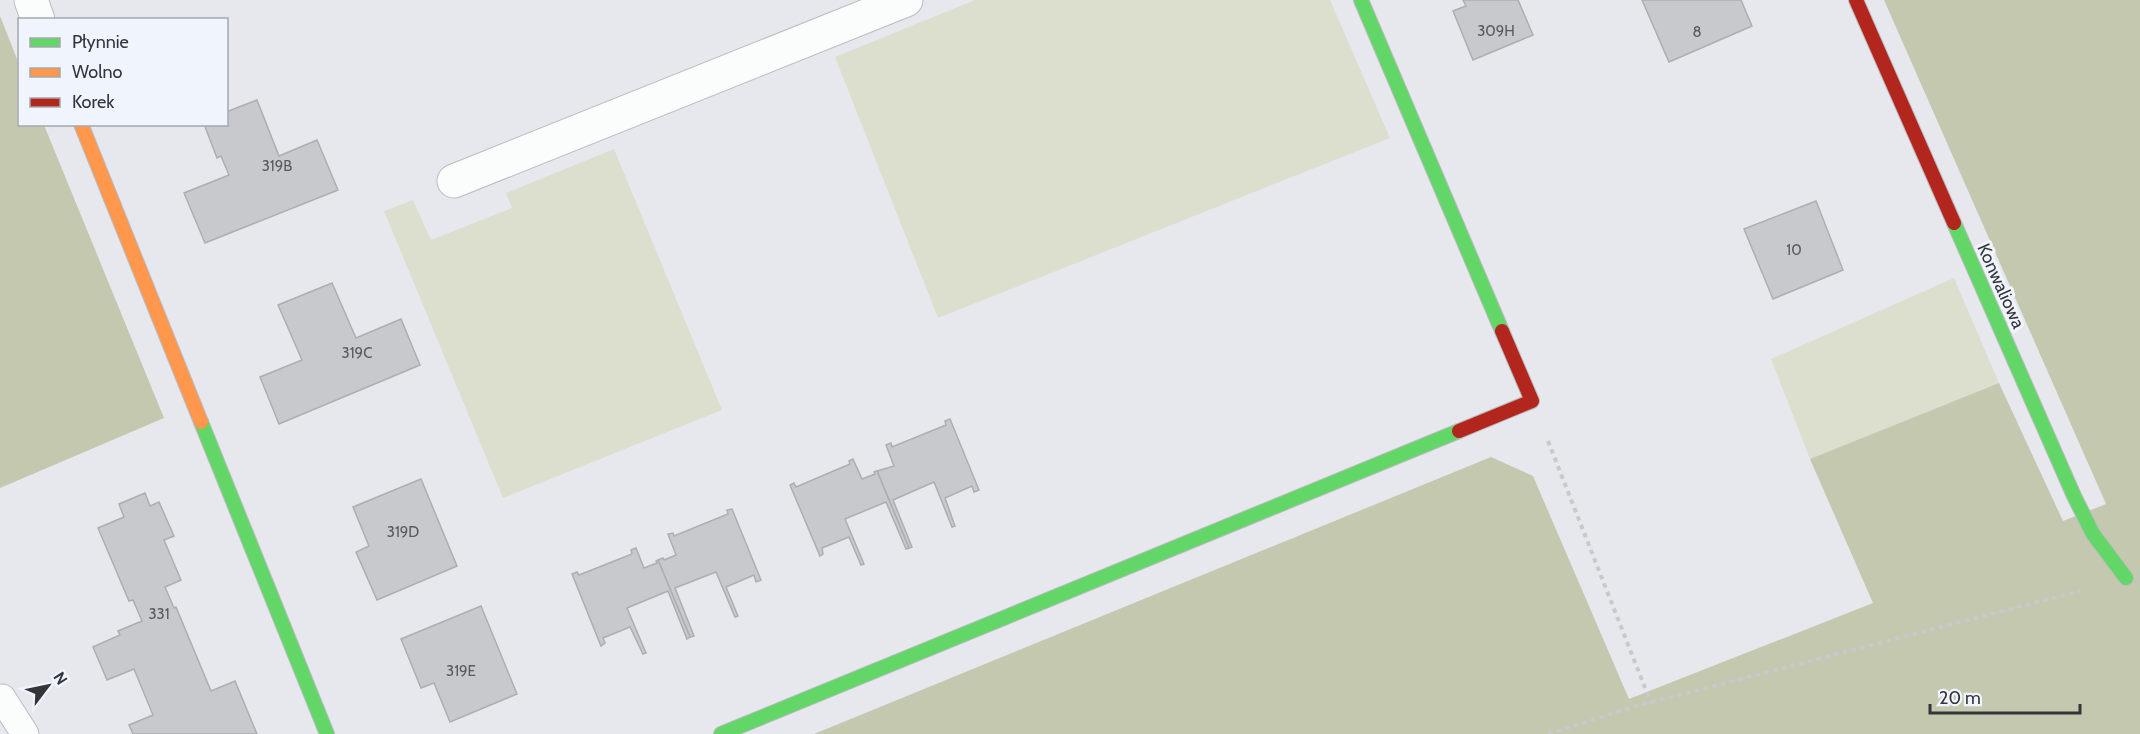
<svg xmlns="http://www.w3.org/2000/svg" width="2140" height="734" font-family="Cabin,sans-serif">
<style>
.green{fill:#dcdfce}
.forest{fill:#c4c8af}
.building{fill:#c7c9cd;stroke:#acaeb2;stroke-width:1.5}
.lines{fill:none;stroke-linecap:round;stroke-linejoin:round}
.lane-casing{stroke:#babbc0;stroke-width:29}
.street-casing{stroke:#babbc0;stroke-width:35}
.fast-casing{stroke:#babbc0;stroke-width:16}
.slow-casing{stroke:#babbc0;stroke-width:16}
.jam-casing{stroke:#babbc0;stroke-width:16}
.path{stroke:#c7c9cb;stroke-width:4;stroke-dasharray:4.5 4.5;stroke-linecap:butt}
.lane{stroke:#fbfcfc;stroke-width:27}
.street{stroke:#fbfcfc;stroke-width:33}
.fast{stroke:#63d668;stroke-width:14}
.slow{stroke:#ff974d;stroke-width:14}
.jam{stroke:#b3261e;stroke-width:14}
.labels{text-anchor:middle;stroke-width:6;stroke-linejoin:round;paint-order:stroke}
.number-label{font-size:15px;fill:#585a5e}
.street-label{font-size:18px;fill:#333539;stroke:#f0f4fd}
</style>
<rect width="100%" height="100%" fill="#e6e8ee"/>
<g class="green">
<path d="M 975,0 L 1330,0 L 1390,138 L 938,318 L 835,57 Z"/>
<path d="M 614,149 L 722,410 L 503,498 L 384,211 L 413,200 L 431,240 L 512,208 L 506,193 Z"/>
<path d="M 1954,278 L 1999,383 L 1810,459 L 1771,359 Z"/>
</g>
<g class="forest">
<path d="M 1884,0 L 2140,0 L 2140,734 L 814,734 L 1491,457 L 1533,476 L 1629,699 L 1873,603 L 1810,459 L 1999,383 L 2063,521 L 2106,504 Z"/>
<path d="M 0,16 L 19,64 L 20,124 L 44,125 L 164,418 L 0,488 Z"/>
</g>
<g class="building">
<path d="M 1463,0 L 1518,0 L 1533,35 L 1473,60 L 1453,11 L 1466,6 Z"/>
<path d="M 1642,0 L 1741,0 L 1752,26 L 1669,62 Z"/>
<path d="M 257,100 L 279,156 L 317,140 L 338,190 L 205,243 L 184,193 L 229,175 L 221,156 L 217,158 L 204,124 L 226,124 L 226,112 Z"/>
<path d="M 1816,201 L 1843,270 L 1773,299 L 1744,229 Z"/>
<path d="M 332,283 L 356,338 L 401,319 L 420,365 L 279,424 L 260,377 L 302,360 L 278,305 Z"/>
<path d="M 950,419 L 979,490 L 974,492 L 972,486 L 945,498 L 955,526 L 952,527 L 934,482 L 893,500 L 912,547 L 909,548 L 877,471 L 894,466 L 886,445 L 891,443 L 892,447 L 946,425 L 945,421 Z"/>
<path d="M 853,459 L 862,479 L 875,474 L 874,472 L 877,471 L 909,548 L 906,549 L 886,502 L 845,519 L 864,564 L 861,565 L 849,537 L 822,548 L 823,554 L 820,556 L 790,485 L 794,483 L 796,487 L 850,464 L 849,461 Z"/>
<path d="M 421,479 L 457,566 L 377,600 L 356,552 L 369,546 L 353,507 Z"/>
<path d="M 145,493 L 150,506 L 159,502 L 174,536 L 164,540 L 181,580 L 165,587 L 174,608 L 176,607 L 211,691 L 235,681 L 257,734 L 133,734 L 129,725 L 153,715 L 134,669 L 107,680 L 93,647 L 120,635 L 118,631 L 142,621 L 133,600 L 129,601 L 98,528 L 124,517 L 119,504 Z"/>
<path d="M 732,509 L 761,580 L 756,582 L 754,575 L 726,587 L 738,616 L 735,617 L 716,572 L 675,588 L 694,636 L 690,637 L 658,560 L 663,558 L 664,560 L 676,555 L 668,534 L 673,533 L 674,536 L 728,514 L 727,510 Z"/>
<path d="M 636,548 L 644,568 L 657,563 L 656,561 L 658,560 L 690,637 L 687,639 L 668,591 L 627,608 L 646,653 L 643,654 L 630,627 L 603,638 L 605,643 L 601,646 L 572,574 L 577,572 L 579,575 L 632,554 L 631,550 Z"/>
<path d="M 481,606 L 517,694 L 450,722 L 434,683 L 421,688 L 401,639 Z"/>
</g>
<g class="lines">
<defs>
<path id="lane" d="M 2,698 L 25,734"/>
<g id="street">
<path d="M 31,0 L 38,20"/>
<path d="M 454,181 L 906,0"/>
</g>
<g id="fast">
<path d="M 1361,0 L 1502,331"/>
<path d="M 1954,223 L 2074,496 L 2093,534 L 2126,578"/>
<path d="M 201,422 L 327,734"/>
<path d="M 721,734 L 1459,431"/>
</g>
<path id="slow" d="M 81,124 L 201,422"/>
<g id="jam">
<path d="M 1856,0 L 1954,223"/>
<path d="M 1459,431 L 1532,401 L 1502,331"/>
</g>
</defs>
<use href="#lane" class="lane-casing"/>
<use href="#street" class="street-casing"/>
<use href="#fast" class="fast-casing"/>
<use href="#slow" class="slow-casing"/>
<use href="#jam" class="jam-casing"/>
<g class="path">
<path d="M 1548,441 L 1651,703"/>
<path d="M 1548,734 L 1633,707 L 2080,591"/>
</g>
<use href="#lane" class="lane"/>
<use href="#street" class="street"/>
<use href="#fast" class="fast"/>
<use href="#slow" class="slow"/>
<use href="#jam" class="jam"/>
</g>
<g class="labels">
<g class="number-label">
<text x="1496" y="36">309H</text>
<text x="1697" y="37">8</text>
<text x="277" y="171">319B</text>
<text x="1794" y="255">10</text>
<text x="357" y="358">319C</text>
<text x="403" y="537">319D</text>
<text x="159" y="619">331</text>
<text x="461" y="676">319E</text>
</g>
<g class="street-label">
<text transform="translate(2001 286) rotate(66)" y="6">Konwaliowa</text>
</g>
</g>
<rect x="18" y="18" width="210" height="108" fill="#f0f4fd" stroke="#a4a8af" stroke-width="1.5"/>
<rect x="30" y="38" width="30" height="9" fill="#63d668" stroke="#a4a8af" stroke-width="1.5"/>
<text x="72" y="48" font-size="18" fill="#333539">Płynnie</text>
<rect x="30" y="68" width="30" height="9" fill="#ff974d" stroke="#a4a8af" stroke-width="1.5"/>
<text x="72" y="78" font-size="18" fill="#333539">Wolno</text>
<rect x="30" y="98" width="30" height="9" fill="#b3261e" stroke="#a4a8af" stroke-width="1.5"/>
<text x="72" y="108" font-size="18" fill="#333539">Korek</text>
<g transform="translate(48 686) rotate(58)" stroke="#f0f4fd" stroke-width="4.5" paint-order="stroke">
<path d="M0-4.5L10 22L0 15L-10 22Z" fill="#333539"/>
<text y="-9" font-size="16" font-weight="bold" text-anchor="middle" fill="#333539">N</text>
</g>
<path d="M1930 704v9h150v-9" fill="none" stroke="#333539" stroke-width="3"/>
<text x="1939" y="704" font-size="18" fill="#333539" stroke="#f0f4fd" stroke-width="4.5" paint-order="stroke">20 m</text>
</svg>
